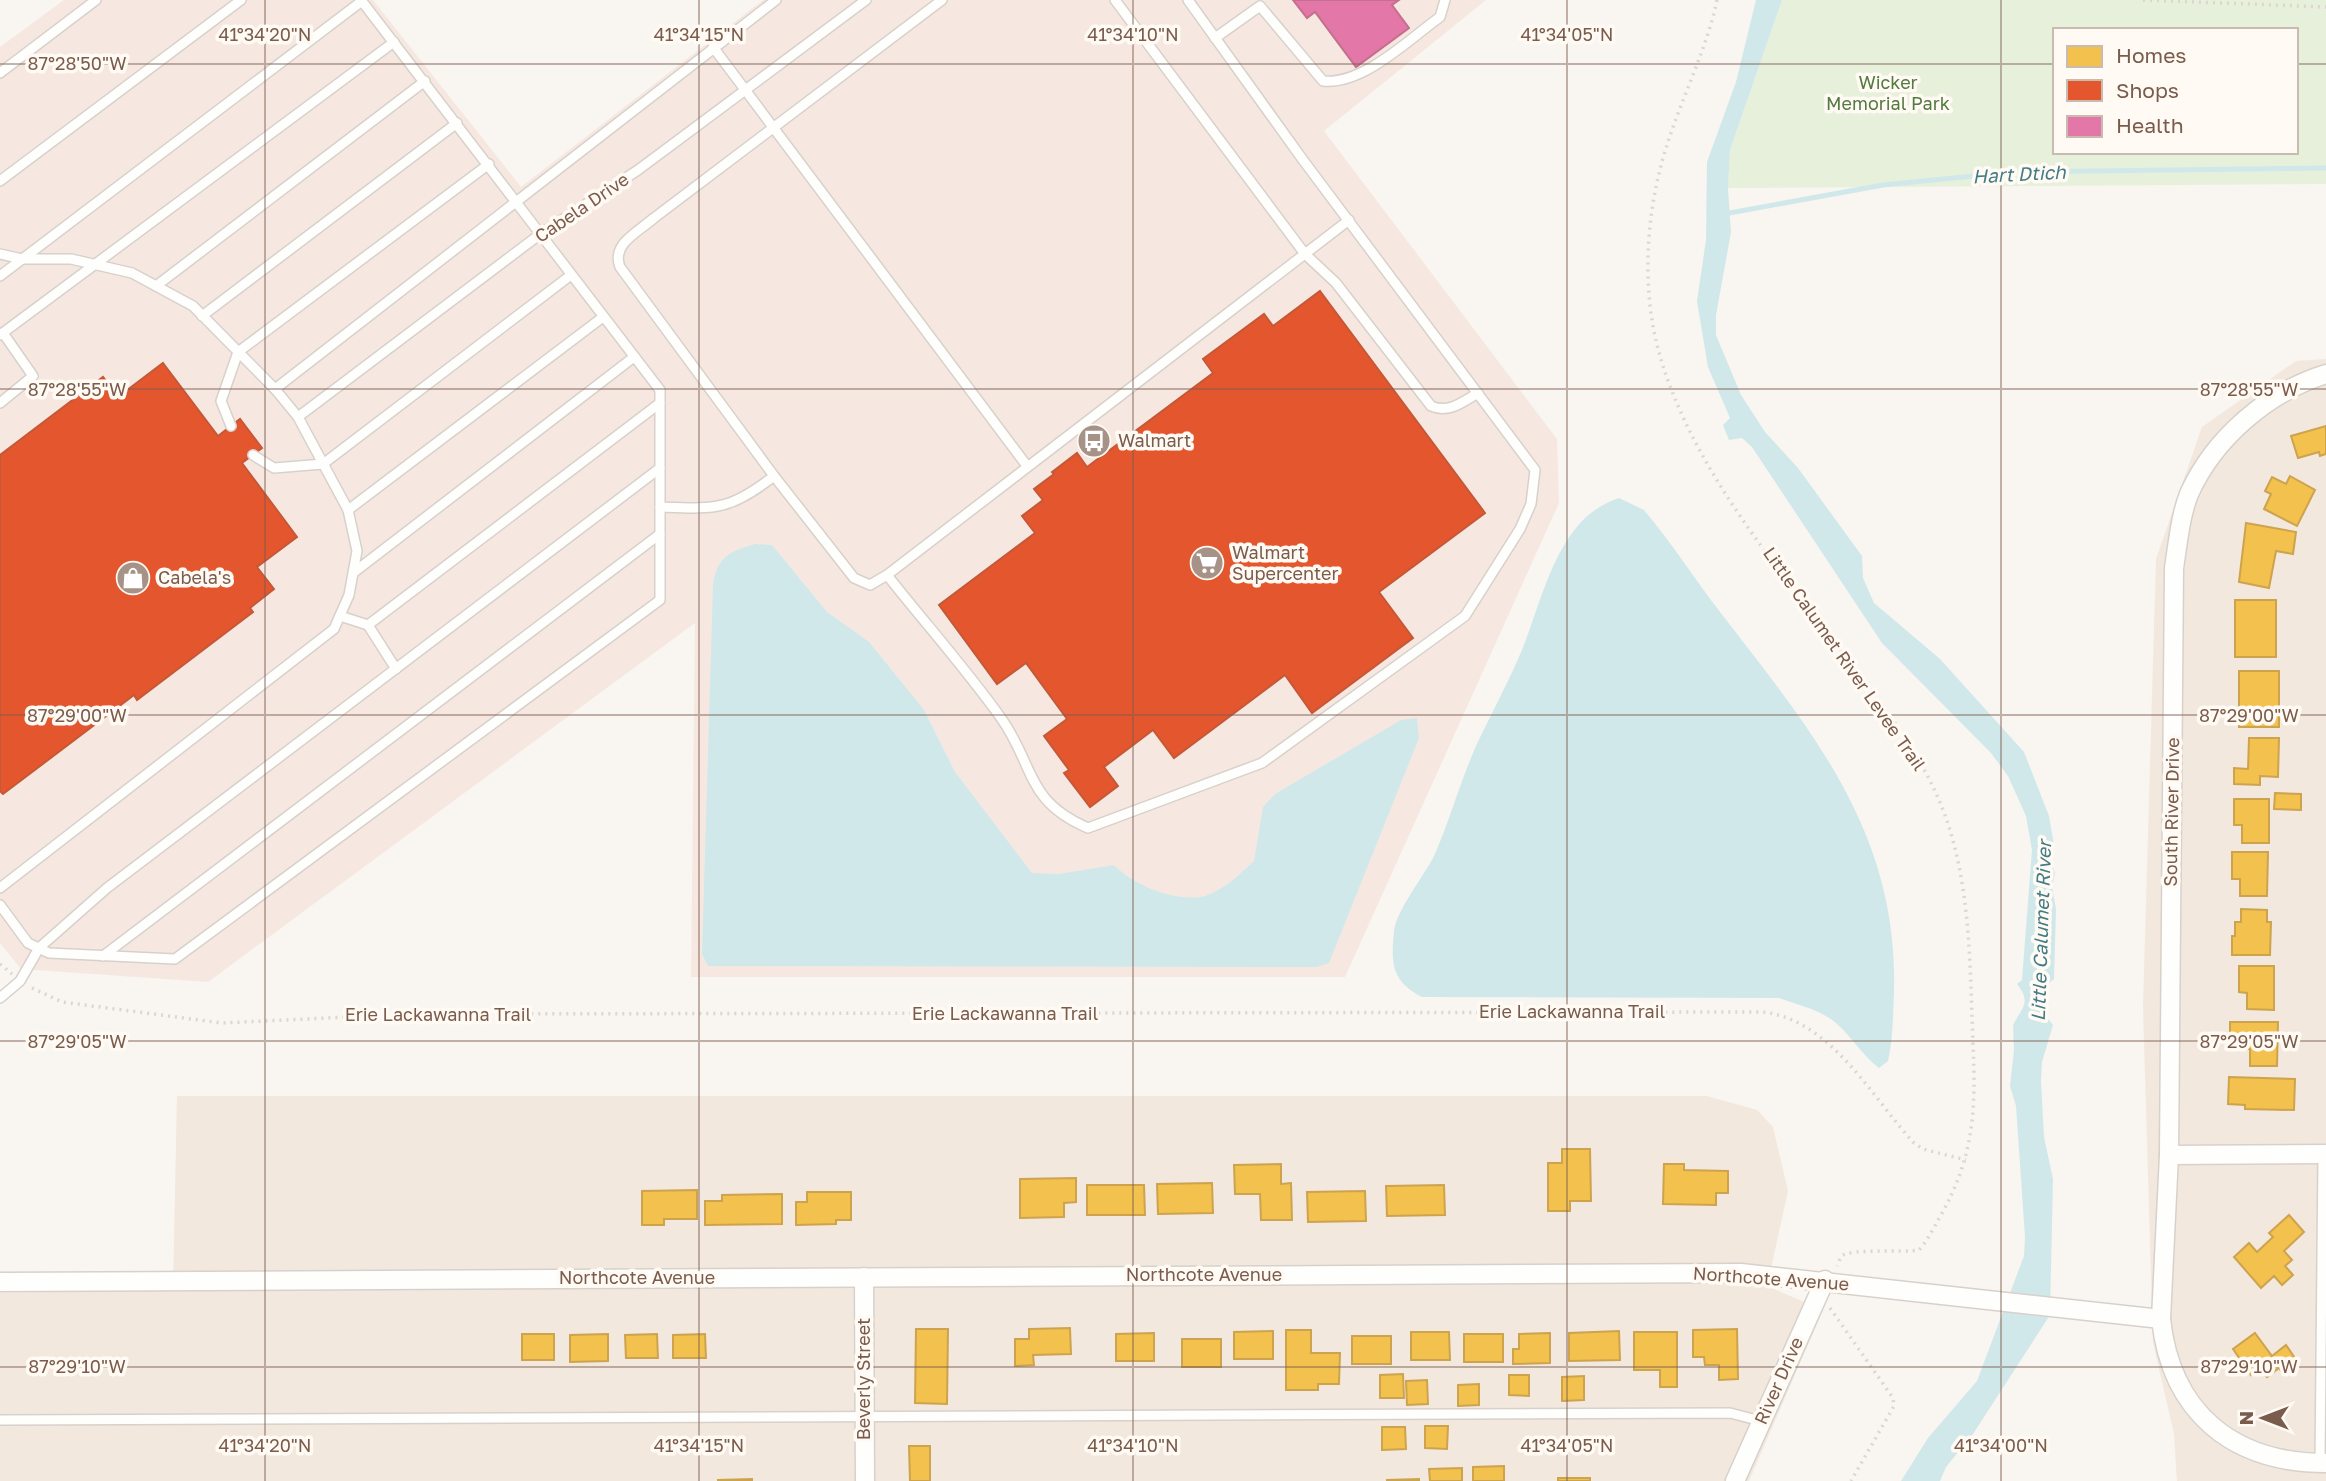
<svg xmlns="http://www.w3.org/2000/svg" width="2326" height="1481" font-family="'Golos Text',sans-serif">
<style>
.residential{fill:#f2e8de}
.commercial{fill:#f6e8e1}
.green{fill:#e7f0db;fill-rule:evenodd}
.water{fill:#d0e8ea}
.homes{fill:#f2c14e;stroke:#cea34e;stroke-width:2}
.shops{fill:#e4572e;stroke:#c45837;stroke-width:2}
.health{fill:#e377a8;stroke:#c46f8d;stroke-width:2}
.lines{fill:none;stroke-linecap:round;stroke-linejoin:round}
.stream{stroke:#d0e8ea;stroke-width:5}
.lane-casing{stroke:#d7d1cb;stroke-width:12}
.street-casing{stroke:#d7d1cb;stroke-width:21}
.path{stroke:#dcd5d0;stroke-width:3.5;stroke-dasharray:2 5;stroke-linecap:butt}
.lane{stroke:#fefefd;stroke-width:9}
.street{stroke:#fefefd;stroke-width:18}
.ticks{fill:none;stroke:#7a5c4d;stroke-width:2;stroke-opacity:0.45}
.labels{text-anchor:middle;stroke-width:7;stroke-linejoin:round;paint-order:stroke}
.park-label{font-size:18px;fill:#537a41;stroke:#fffaf3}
.street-label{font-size:18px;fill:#7a5c4d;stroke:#fffaf3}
.poi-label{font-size:18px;fill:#7a5c4d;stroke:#fffaf3;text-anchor:start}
.water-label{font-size:19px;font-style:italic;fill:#437c86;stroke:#fffaf3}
.ticks-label{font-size:18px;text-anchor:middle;fill:#7a5c4d;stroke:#fffaf3;stroke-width:7;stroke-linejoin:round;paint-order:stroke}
</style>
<rect width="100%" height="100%" fill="#f9f5f0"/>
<g class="residential">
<path d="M 2326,359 L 2326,1481 L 2177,1481 L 2174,1434 L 2153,1343 L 2143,1006 L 2156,559 L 2202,427 L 2296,361 Z"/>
<path d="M 177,1096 L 1707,1096 L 1757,1110 L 1773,1127 L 1788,1191 L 1767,1286 L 1823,1310 L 1749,1481 L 0,1481 L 0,1293 L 173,1290 Z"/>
</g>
<path class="commercial" d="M 64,0 L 373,0 L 521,187 L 763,0 L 1486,0 L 1324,131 L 1557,439 L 1559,503 L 1345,977 L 691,977 L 695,623 L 208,982 L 21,969 L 0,943 L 0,47 Z"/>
<path class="green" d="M 1782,0 L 2326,0 L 2326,184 L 1728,188 L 1730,150 ZM 2055,30 L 2296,30 L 2296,152 L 2055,152 Z"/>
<g class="water">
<path d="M 1756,0 L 1782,0 L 1730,150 L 1728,189 L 1731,232 L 1716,315 L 1716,335 L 1741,395 L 1765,432 L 1798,468 L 1862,556 L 1863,578 L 1874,603 L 1940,659 L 2024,752 L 2049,816 L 2054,845 L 2050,859 L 2055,873 L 2052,887 L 2056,909 L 2054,979 L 2038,993 L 2038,1006 L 2053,1025 L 2042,1062 L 2041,1081 L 2044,1137 L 2053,1179 L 2050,1315 L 1973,1434 L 1946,1467 L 1940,1481 L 1901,1481 L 1928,1438 L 1977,1381 L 2024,1256 L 2025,1237 L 2016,1106 L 2010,1086 L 2014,1050 L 2013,1025 C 2022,1007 2032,1003 2017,984 L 2022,980 L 2032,850 L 2026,816 L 2008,776 L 1991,753 L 1882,643 L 1752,447 L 1742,438 L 1729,440 L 1723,425 L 1730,418 L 1708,367 L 1697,301 L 1706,240 L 1707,162 L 1736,82 Z"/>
<path d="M 1619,498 L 1644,510 C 1671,542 1694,578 1720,612 C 1812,731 1899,833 1894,993 C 1893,1016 1893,1039 1888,1061 L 1879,1068 C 1862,1055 1852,1037 1836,1023 C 1821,1010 1798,1005 1779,998 L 1422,997 C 1391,981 1391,963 1394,931 C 1396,911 1424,876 1434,856 C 1450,820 1460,782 1476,746 C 1491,714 1508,683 1522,650 C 1538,610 1549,561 1576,528 C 1587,514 1603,503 1619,498 Z"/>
<path d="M 755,544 L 772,545 L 827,612 L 869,642 L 924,710 L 955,772 L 1032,873 L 1059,874 L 1114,865 C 1133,885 1176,903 1205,896 C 1224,890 1240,874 1254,861 L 1263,807 L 1275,794 L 1401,720 L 1417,718 L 1419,738 L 1329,963 L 1317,967 L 708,966 L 702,954 L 713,584 C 718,556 729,552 755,544 Z"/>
</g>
<g class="homes">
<path d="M 2326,426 L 2326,454 L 2320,456 L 2319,452 L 2298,458 L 2291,436 Z"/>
<path d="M 2290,476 L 2315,490 L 2297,526 L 2264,509 L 2271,494 L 2265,491 L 2272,477 L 2286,484 Z"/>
<path d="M 2246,523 L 2296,532 L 2293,554 L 2276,551 L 2269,588 L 2239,582 Z"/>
<rect x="2235" y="600" width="41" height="57"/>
<rect x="2239" y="671" width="40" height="56"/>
<path d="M 2249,738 L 2279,738 L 2278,777 L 2260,776 L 2260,785 L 2234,784 L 2234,768 L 2248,769 Z"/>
<path d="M 2275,793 L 2301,794 L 2301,810 L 2274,809 Z"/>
<path d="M 2234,799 L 2269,799 L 2269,843 L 2242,843 L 2242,825 L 2234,825 Z"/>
<path d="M 2232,852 L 2268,852 L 2267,896 L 2240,896 L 2240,879 L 2232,879 Z"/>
<path d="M 2241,909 L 2267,910 L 2267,922 L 2271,922 L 2270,955 L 2232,955 L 2232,936 L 2235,936 L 2235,922 L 2241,922 Z"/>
<path d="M 2239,966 L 2274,966 L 2274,1010 L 2247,1009 L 2247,993 L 2239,992 Z"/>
<path d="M 2230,1022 L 2278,1022 L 2277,1066 L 2250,1066 L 2250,1049 L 2230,1049 Z"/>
<path d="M 2229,1077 L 2295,1079 L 2294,1110 L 2245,1109 L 2245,1105 L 2228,1104 Z"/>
<path d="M 1562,1149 L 1590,1149 L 1591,1201 L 1570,1201 L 1570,1211 L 1548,1211 L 1548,1163 L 1562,1163 Z"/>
<path d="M 1281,1164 L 1281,1184 L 1291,1183 L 1292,1220 L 1261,1220 L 1260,1194 L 1235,1194 L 1234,1165 Z"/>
<path d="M 1664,1164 L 1684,1164 L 1684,1170 L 1728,1171 L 1728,1193 L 1716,1193 L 1716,1205 L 1663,1204 Z"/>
<path d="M 1076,1178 L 1076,1202 L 1064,1203 L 1064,1217 L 1020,1218 L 1020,1179 Z"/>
<path d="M 1212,1183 L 1213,1213 L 1158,1214 L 1157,1184 Z"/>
<path d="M 1087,1185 L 1144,1185 L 1145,1215 L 1087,1215 Z"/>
<path d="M 1444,1185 L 1445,1215 L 1387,1216 L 1386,1186 Z"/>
<path d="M 697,1190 L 697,1219 L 664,1219 L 664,1225 L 642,1225 L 642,1191 Z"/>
<path d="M 1365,1191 L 1366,1221 L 1308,1222 L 1307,1192 Z"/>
<path d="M 807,1192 L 851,1192 L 851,1220 L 836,1220 L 836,1224 L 796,1225 L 796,1202 L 807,1202 Z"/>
<path d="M 782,1194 L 782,1224 L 705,1225 L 705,1201 L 722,1201 L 722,1195 Z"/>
<path d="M 2289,1215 L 2304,1232 L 2284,1251 L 2292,1260 L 2285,1266 L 2293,1275 L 2282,1285 L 2274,1276 L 2261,1288 L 2234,1257 L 2249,1243 L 2257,1252 L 2273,1237 L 2269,1233 Z"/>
<path d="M 1070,1328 L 1071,1354 L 1033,1355 L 1034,1365 L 1015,1366 L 1015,1339 L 1029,1339 L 1029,1329 Z"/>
<path d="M 916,1329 L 948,1329 L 947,1404 L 915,1403 Z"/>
<path d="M 1737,1329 L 1738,1379 L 1719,1380 L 1719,1365 L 1705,1365 L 1704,1357 L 1693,1357 L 1693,1330 Z"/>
<path d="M 1286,1330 L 1311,1330 L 1311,1353 L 1340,1353 L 1339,1384 L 1318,1384 L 1318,1390 L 1286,1390 Z"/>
<path d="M 1273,1331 L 1273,1359 L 1234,1359 L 1234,1332 Z"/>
<path d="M 1619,1331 L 1620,1360 L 1569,1361 L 1569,1333 Z"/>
<path d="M 1411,1332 L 1449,1332 L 1450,1360 L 1411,1360 Z"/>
<path d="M 1634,1332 L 1677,1332 L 1677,1387 L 1660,1387 L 1660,1370 L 1634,1370 Z"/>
<path d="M 1154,1333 L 1154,1361 L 1116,1361 L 1116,1334 Z"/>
<path d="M 1550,1333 L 1550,1363 L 1513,1364 L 1513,1349 L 1519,1349 L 1519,1334 Z"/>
<path d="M 2255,1333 L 2272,1356 L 2286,1345 L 2297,1361 L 2282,1372 L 2279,1368 L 2267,1377 L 2260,1368 L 2251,1375 L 2233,1349 Z"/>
<rect x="522" y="1334" width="32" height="26"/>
<path d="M 608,1334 L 608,1361 L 570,1362 L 570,1335 Z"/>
<path d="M 657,1334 L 658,1358 L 626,1358 L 625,1335 Z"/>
<path d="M 705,1334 L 706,1358 L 673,1358 L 673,1335 Z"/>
<rect x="1464" y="1334" width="39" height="28"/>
<rect x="1352" y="1336" width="39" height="28"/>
<rect x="1182" y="1339" width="39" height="28"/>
<path d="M 1403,1374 L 1404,1398 L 1380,1398 L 1380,1375 Z"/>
<path d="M 1509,1375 L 1529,1375 L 1529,1396 L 1509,1395 Z"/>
<path d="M 1584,1376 L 1584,1400 L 1562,1401 L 1562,1377 Z"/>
<path d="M 1427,1380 L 1428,1404 L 1407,1405 L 1406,1381 Z"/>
<path d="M 1479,1384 L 1479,1405 L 1458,1406 L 1458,1385 Z"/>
<path d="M 1425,1426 L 1448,1426 L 1447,1449 L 1425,1448 Z"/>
<path d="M 1382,1427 L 1405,1427 L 1406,1449 L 1382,1450 Z"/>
<path d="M 909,1446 L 930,1446 L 930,1481 L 910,1481 Z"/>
<path d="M 1504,1466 L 1504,1481 L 1473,1481 L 1473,1467 Z"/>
<path d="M 1462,1468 L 1462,1481 L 1430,1481 L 1429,1469 Z"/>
<rect x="1558" y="1478" width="32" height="3"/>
<path d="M 752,1479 L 752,1481 L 718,1481 L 718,1480 Z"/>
<path d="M 1419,1479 L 1419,1481 L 1387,1481 L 1387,1480 Z"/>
</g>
<g class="shops">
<path d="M 1320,291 L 1485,513 L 1379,592 L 1413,638 L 1312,713 L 1285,675 L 1174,758 L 1153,730 L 1104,767 L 1118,786 L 1090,807 L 1064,773 L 1069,770 L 1044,736 L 1067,719 L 1026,663 L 997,684 L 939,605 L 1035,533 L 1022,516 L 1043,500 L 1034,489 L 1054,474 L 1052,472 L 1077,453 L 1087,467 L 1213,373 L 1203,359 L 1264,314 L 1273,326 Z"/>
<path d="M 163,363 L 218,436 L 240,419 L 262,448 L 242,463 L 297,537 L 257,567 L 274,589 L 250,608 L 253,612 L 137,700 L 134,695 L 3,794 L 0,791 L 0,455 L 103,377 L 118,397 Z"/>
</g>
<path class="health" d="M 1293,0 L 1399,0 L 1392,5 L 1409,28 L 1356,67 L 1315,12 L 1307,18 Z"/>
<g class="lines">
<path class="stream" d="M 1724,214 L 1883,185 L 2014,172 L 2326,168"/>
<defs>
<g id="lane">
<path d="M 942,0 L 654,218 C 638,232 611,244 620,267 L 774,476 L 854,578 L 870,585 L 887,575 L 1349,220"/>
<path d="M 1115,0 L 1305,254 L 1336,283 L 1431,406 C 1449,414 1462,402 1478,393"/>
<path d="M 1215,38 L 1260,6 L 1323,81 C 1363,85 1408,40 1440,17 L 1445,0"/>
<path d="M 713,47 L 1027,466"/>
<path d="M 0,73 L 96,0"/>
<path d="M 0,181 L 241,0"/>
<path d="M 0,254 L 22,259 L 71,259 L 132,273 L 193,306 L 275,389 L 298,417 L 348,510 L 357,551 L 349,595 L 334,629 L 0,888"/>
<path d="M 0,276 L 362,1"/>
<path d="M 156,286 L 425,81"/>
<path d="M 202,316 L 457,123"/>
<path d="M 0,335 L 394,42"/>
<path d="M 275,389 L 776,0"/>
<path d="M 0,403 L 33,376 L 3,333"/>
<path d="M 298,417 L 539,235 L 638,170 L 866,0"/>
<path d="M 231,426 L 221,401 L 238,352 L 489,164"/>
<path d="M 253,455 L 274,468 L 323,464 L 571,275"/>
<path d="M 660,507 C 716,509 729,511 774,476"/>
<path d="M 348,510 L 603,317"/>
<path d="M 353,573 L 634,357"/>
<path d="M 887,575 C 925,623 966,669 1001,718 C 1035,766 1025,801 1088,828 L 1262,763 L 1465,616 L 1520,529 L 1531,504 L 1535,470 L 1303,160 L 1188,0"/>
<path d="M 340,616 L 368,625 L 396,669"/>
<path d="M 368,625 L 660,403"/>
<path d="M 0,905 L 28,943 L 49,953 L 175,959 L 660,600 L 660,390 L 361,0"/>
<path d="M 103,956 L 660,534"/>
<path d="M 0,998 L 20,981 L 39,948 L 107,888 L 660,468"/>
<path d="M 0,1420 L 1730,1413 L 1761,1421"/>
<path d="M 2320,1463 L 2323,1154"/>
</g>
<g id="street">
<path d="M 2169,1155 L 2326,1154"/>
<path d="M 864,1277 L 865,1481"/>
<path d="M 0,1282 L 1741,1273 L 2161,1319 C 2171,1412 2232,1463 2326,1463"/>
<path d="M 2161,1319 L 2169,1155 L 2174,568 C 2178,543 2180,517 2189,494 C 2214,438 2268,392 2326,374"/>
<path d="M 1735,1481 L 1825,1280"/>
</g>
</defs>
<use href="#lane" class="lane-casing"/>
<use href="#street" class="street-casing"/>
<g class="path">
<path d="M 1717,0 C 1707,48 1683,95 1668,142 C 1647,205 1641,280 1657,345 C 1688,465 1777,566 1851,664 C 1888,712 1927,762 1947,821 C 1971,892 1970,970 1973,1044 C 1976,1110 1974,1156 1941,1215 C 1934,1227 1928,1240 1919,1250 C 1903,1253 1851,1248 1842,1256 C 1840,1258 1838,1264 1837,1266"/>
<path d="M 2143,0 L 2326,7"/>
<path d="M 0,964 L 12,974"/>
<path d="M 32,988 L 62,1002 L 222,1023 L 412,1014 L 1763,1012 C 1831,1020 1871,1096 1913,1142 L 1923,1149 L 1966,1160"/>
<path d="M 1830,1308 L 1893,1398 L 1894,1406 L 1851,1481"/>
</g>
<use href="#lane" class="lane"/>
<use href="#street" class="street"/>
</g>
<path class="ticks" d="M 265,0 L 265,1481M 699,0 L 699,1481M 1133,0 L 1133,1481M 1567,0 L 1567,1481M 2001,0 L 2001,1481M 0,64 L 2055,64M 2296,64 L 2326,64M 0,389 L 2326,389M 0,715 L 2326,715M 0,1041 L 2326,1041M 0,1367 L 2326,1367"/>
<defs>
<symbol id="bus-disc" viewBox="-11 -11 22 22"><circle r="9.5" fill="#a69286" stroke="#fffaf3"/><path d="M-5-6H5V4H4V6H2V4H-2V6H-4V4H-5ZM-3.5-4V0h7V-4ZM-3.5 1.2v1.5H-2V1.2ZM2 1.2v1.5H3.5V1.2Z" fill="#fff"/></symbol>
<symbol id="supermarket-disc" viewBox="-11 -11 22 22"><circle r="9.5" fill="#a69286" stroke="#fffaf3"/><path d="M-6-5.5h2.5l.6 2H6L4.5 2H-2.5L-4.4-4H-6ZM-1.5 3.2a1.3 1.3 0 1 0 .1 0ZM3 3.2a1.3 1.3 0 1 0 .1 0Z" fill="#fff"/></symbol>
<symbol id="shop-disc" viewBox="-11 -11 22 22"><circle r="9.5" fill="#a69286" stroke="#fffaf3"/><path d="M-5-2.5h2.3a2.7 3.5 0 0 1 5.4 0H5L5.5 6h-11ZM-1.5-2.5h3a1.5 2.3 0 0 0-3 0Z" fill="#fff"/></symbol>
</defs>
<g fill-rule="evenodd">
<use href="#bus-disc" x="1075" y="422" width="38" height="38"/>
<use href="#supermarket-disc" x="1188" y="544" width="38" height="38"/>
<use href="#shop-disc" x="114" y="559" width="38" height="38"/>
</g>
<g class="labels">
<g class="park-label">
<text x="1888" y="89">Wicker<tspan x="1888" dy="21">Memorial Park</tspan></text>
</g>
<g class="street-label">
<text transform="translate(582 208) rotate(-34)" y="6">Cabela Drive</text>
<text transform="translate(1844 659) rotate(55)" y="6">Little Calumet River Levee Trail</text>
<text transform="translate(2172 812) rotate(-89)" y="6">South River Drive</text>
<text x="1572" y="1018">Erie Lackawanna Trail</text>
<text x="1005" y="1020">Erie Lackawanna Trail</text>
<text x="438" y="1021">Erie Lackawanna Trail</text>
<text x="1204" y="1281">Northcote Avenue</text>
<text x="637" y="1284">Northcote Avenue</text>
<text transform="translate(1771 1279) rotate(4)" y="6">Northcote Avenue</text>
<text transform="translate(864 1379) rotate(-90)" y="6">Beverly Street</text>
<text transform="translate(1779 1381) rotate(-66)" y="6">River Drive</text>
</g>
<g class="poi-label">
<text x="1118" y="447">Walmart</text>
<text x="1232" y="559">Walmart<tspan x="1232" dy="21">Supercenter</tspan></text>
<text x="158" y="584">Cabela's</text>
</g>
<g class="water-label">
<text transform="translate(2019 174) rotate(-3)" y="7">Hart Dtich</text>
<text transform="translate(2041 931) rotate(-88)" y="7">Little Calumet River</text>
</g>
</g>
<g class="ticks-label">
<text x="265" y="41">41°34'20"N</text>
<text x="699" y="41">41°34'15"N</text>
<text x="1133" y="41">41°34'10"N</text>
<text x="1567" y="41">41°34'05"N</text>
<text x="77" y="70">87°28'50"W</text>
<text x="2249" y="396">87°28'55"W</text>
<text x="77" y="396">87°28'55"W</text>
<text x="2249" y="722">87°29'00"W</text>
<text x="77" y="722">87°29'00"W</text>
<text x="2249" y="1048">87°29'05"W</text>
<text x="77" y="1048">87°29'05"W</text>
<text x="2249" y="1373">87°29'10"W</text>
<text x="77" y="1373">87°29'10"W</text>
<text x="265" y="1452">41°34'20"N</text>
<text x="699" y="1452">41°34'15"N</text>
<text x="1133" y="1452">41°34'10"N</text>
<text x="1567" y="1452">41°34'05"N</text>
<text x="2001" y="1452">41°34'00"N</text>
</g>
<rect x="2053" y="28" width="245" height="126" fill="#fffaf3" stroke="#cabbb1" stroke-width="2"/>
<rect x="2067" y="46" width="35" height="21" fill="#f2c14e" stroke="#cabbb1" stroke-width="2"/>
<text x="2116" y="63" font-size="21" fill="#7a5c4d">Homes</text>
<rect x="2067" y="80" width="35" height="21" fill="#e4572e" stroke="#cabbb1" stroke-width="2"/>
<text x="2116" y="98" font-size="21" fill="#7a5c4d">Shops</text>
<rect x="2067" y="116" width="35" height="21" fill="#e377a8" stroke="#cabbb1" stroke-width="2"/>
<text x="2116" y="133" font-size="21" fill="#7a5c4d">Health</text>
<g transform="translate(2263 1418) rotate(270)" stroke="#fffaf3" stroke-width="5" paint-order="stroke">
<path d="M0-5L12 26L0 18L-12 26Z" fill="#7a5c4d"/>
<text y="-10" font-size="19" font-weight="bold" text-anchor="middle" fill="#7a5c4d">N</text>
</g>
</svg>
